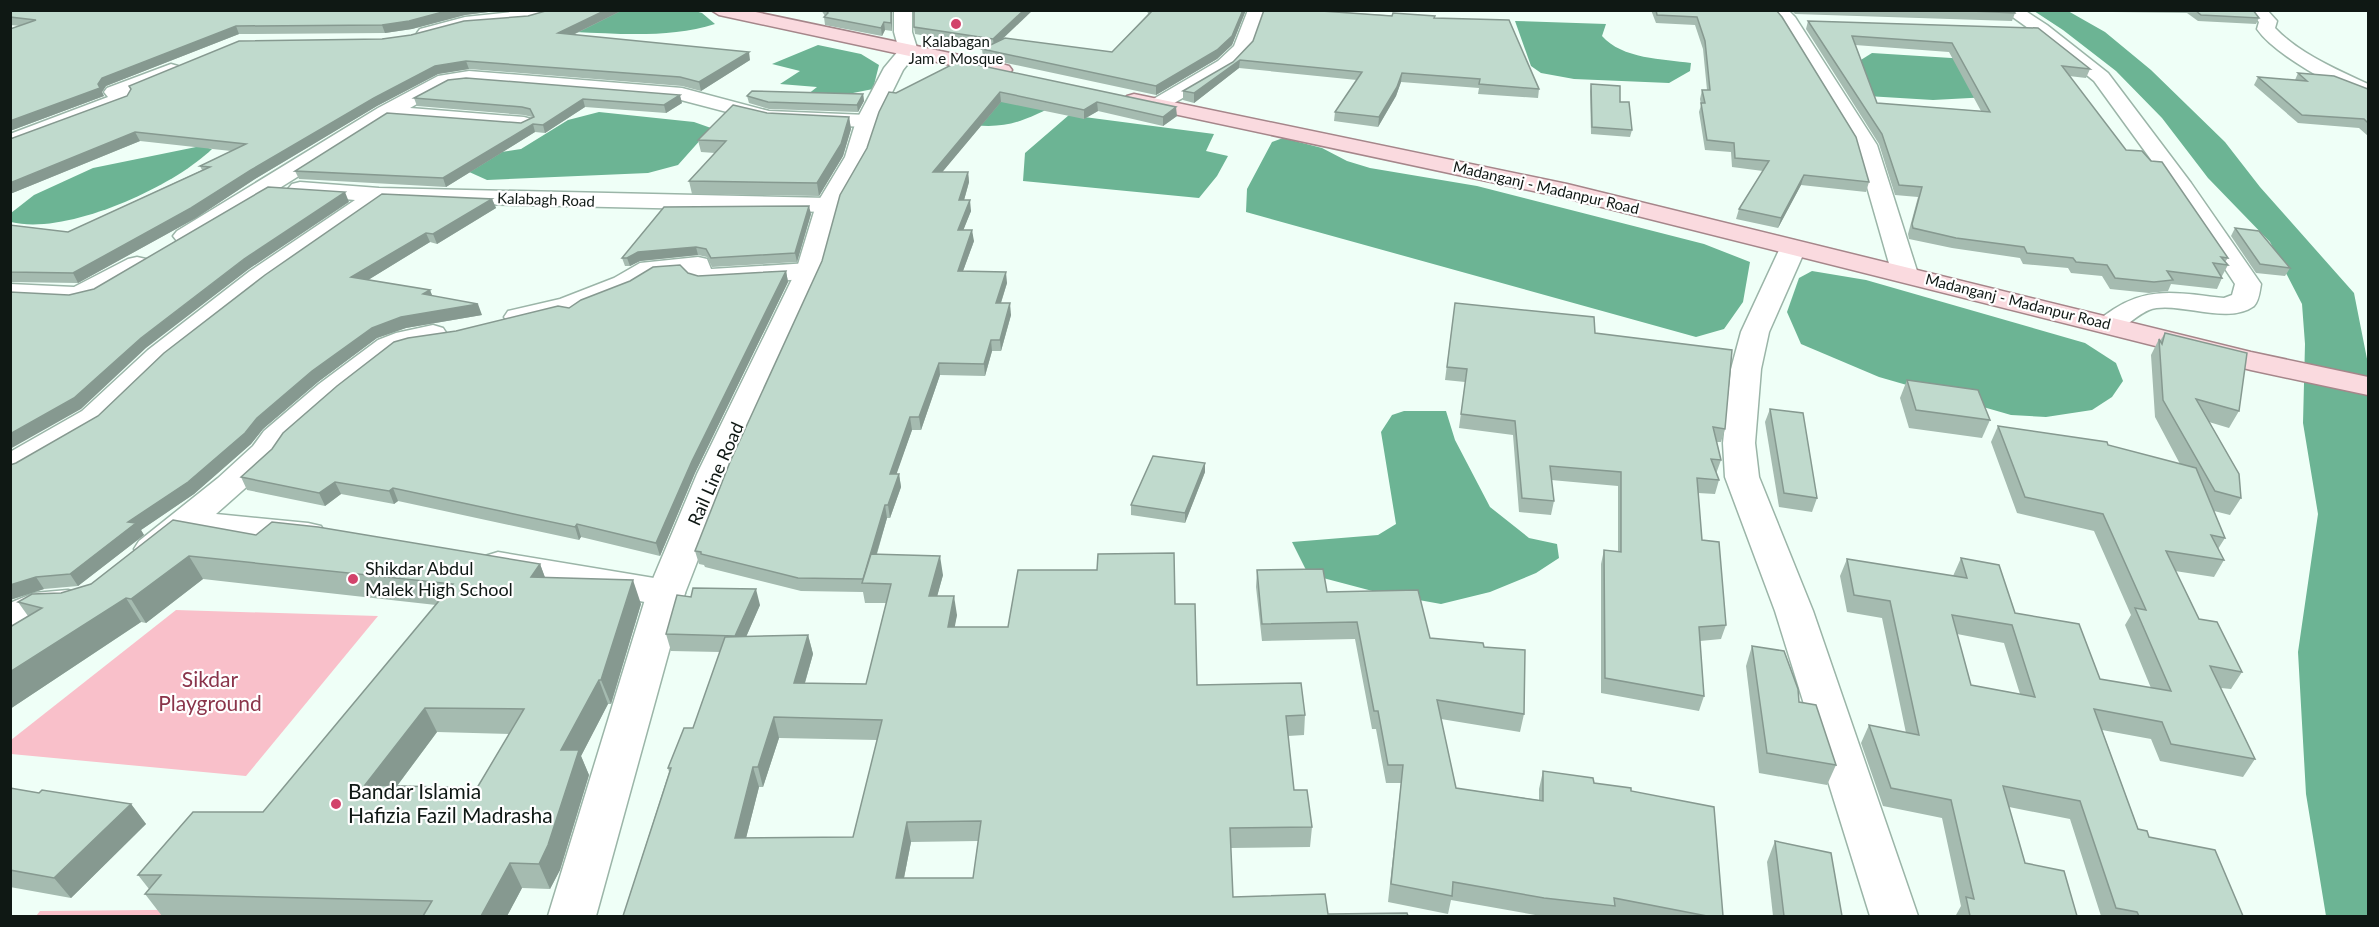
<svg xmlns="http://www.w3.org/2000/svg" width="2379" height="927" font-family="Lato,sans-serif">
<style>
.green{fill:#f9c0ca}
.water{fill:#6cb494}
.lines{fill:none;stroke-linecap:round;stroke-linejoin:round}
.minor-casing{stroke:#9bb5a8;stroke-width:3}
.tertiary-casing{stroke:#9bb5a8;stroke-width:3}
.primary-casing{stroke:#a5868a;stroke-width:3}
.minor{fill:#fff;fill-rule:evenodd}
.tertiary{fill:#fff;fill-rule:evenodd}
.primary{fill:#fadadf;fill-rule:evenodd}
.wall{fill:#a5bbb0;fill-rule:evenodd}
.shaded-wall{fill:#869990}
.building{fill:#c0dacd;stroke:#869990;stroke-width:1.5;fill-rule:evenodd}
.poi-dot{fill:#d2436b;stroke:#fff;stroke-width:2}
.labels{text-anchor:middle;stroke-width:4.5;stroke-linejoin:round;paint-order:stroke}
.far-poi-label{font-size:15px;fill:#0f1814;stroke:#fff}
.far-street-label{font-size:15px;fill:#0f1814;stroke:#fff}
.street-label{font-size:18px;fill:#0f1814;stroke:#fff}
.poi-label{font-size:18px;fill:#0f1814;stroke:#fff;text-anchor:start}
.near-park-label{font-size:21px;fill:#8a344a;stroke:#fff}
.near-poi-label{font-size:21px;fill:#0f1814;stroke:#fff;text-anchor:start}
</style>
<rect width="100%" height="100%" fill="#effff7"/>
<g class="green">
<path d="M 176,610 L 378,616 L 246,776 L 11,754 L 11,740 Z"/>
<path d="M 380,908 L 375,916 L 36,916 L 40,911 Z"/>
</g>
<g class="water">
<path d="M 609,11 L 695,11 L 702,13 L 715,24 C 671,38 621,34 575,32 Z"/>
<path d="M 2034,11 L 2068,11 L 2105,32 L 2151,70 L 2225,142 L 2260,187 L 2354,293 L 2368,364 L 2368,916 L 2326,916 L 2306,794 L 2298,652 L 2318,514 L 2303,423 L 2305,344 L 2302,304 L 2270,242 L 2208,178 L 2162,118 L 2116,71 L 2063,30 Z"/>
<path d="M 1515,21 L 1606,24 L 1602,36 C 1622,59 1663,59 1691,63 L 1690,71 L 1669,83 L 1574,79 L 1541,73 L 1531,66 Z"/>
<path d="M 818,45 L 861,54 L 879,65 L 873,89 L 833,97 L 807,95 L 817,87 L 780,84 L 800,71 L 772,64 Z"/>
<path d="M 1872,53 L 1983,60 L 1989,97 L 1933,100 L 1867,96 L 1856,63 Z"/>
<path d="M 947,91 L 1061,102 C 1023,122 1004,131 960,123 Z"/>
<path d="M 599,112 L 694,122 L 711,128 L 678,165 L 648,173 L 487,180 L 467,171 L 494,153 L 521,149 L 568,120 Z"/>
<path d="M 1069,115 L 1214,134 L 1206,151 L 1228,156 L 1217,176 L 1199,198 L 1023,181 L 1025,153 Z"/>
<path d="M 1283,138 L 1322,148 L 1347,161 L 1370,168 L 1477,186 L 1704,244 L 1750,262 L 1743,302 L 1724,329 L 1696,337 L 1246,212 L 1247,189 L 1272,142 Z"/>
<path d="M 201,146 L 212,149 C 173,187 66,236 11,222 L 11,213 L 34,195 L 93,168 Z"/>
<path d="M 1812,271 L 1866,280 L 2085,343 L 2116,363 L 2123,381 L 2112,397 L 2092,410 L 2046,417 L 2011,415 L 1879,377 L 1801,344 L 1787,312 L 1799,278 Z"/>
<path d="M 1404,411 L 1446,411 L 1455,440 L 1490,507 L 1529,538 L 1557,544 L 1559,558 L 1536,573 L 1490,592 L 1441,604 L 1380,593 L 1308,574 L 1292,542 L 1378,535 L 1396,524 L 1381,432 L 1392,415 Z"/>
</g>
<g class="lines">
<defs>
<g id="minor">
<path d="M 530,10 L 560,10 L 558,14 L 530,21 L 466,27 L 426,38 L 420,37 L 417,33 L 420,29 L 465,17 Z"/>
<path d="M 1248,10 L 1265,10 L 1251,48 L 1232,69 L 1164,109 L 1157,111 L 1150,109 L 1147,105 L 1150,101 L 1218,61 L 1234,46 Z"/>
<path d="M 1769,10 L 1788,10 L 1795,17 L 1877,145 L 1918,274 L 1914,280 L 1905,282 L 1896,280 L 1892,274 L 1855,145 L 1782,24 Z"/>
<path d="M 2003,10 L 2024,10 L 2047,25 L 2108,73 L 2191,183 L 2261,284 C 2260,290 2259,301 2254,306 C 2227,326 2176,300 2149,310 C 2130,318 2122,336 2100,330 L 2096,324 C 2101,317 2107,314 2114,309 C 2151,285 2183,294 2224,298 L 2232,295 L 2235,284 L 2173,190 L 2094,81 L 2035,33 Z"/>
<path d="M 2248,10 L 2267,10 L 2277,21 L 2275,28 C 2300,54 2336,69 2368,84 L 2368,97 C 2339,91 2274,54 2257,29 L 2259,22 Z"/>
<path d="M 171,64 L 178,66 L 181,70 L 178,74 L 130,93 L 132,96 L 126,104 L 10,148 L 10,134 L 108,97 L 104,92 L 107,88 Z"/>
<path d="M 469,71 L 682,88 L 769,111 L 867,115 L 874,117 L 878,121 L 874,125 L 867,127 L 769,123 L 681,100 L 469,83 L 450,85 L 410,108 L 524,117 L 531,119 L 535,123 L 531,127 L 524,129 L 390,119 L 195,241 L 186,244 L 177,241 L 173,236 L 177,231 L 378,108 L 438,76 Z"/>
<path d="M 300,182 L 379,188 L 828,198 L 836,200 L 840,205 L 836,210 L 828,212 L 384,202 L 268,283 L 168,362 L 104,425 L 22,473 L 10,476 L 10,452 L 82,411 L 148,350 L 250,271 L 355,200 L 292,194 L 288,189 L 292,184 Z"/>
<path d="M 1793,240 L 1802,243 L 1806,248 L 1769,332 L 1761,369 L 1755,443 L 1759,477 L 1813,611 L 1918,916 L 1870,916 L 1775,611 L 1725,477 L 1723,443 L 1731,369 L 1741,332 L 1780,248 L 1784,243 Z"/>
<path d="M 137,257 L 146,259 L 150,265 L 146,271 L 99,297 L 74,303 L 10,300 L 10,284 L 74,287 L 128,259 Z"/>
<path d="M 698,257 L 707,259 L 711,269 L 809,263 L 818,265 L 822,271 L 818,277 L 809,279 L 701,285 L 692,283 L 684,274 L 655,276 L 632,290 L 579,311 L 518,325 L 508,323 L 504,317 L 508,311 L 560,299 L 614,278 L 640,263 Z"/>
<path d="M 433,325 L 443,328 L 447,334 L 443,340 L 398,352 L 341,396 L 287,444 L 277,460 L 216,514 L 308,523 L 321,526 L 326,534 L 321,542 L 308,545 L 193,534 C 174,549 165,564 139,557 L 134,549 L 139,541 L 218,478 L 253,446 L 264,431 L 319,384 L 378,340 L 396,333 Z"/>
<path d="M 498,552 L 666,580 L 679,584 L 685,593 L 679,602 L 666,606 L 485,572 L 480,564 L 485,556 Z"/>
<path d="M 68,590 L 81,594 L 87,603 L 81,612 L 42,618 L 24,629 L 10,633 L 10,603 L 34,593 Z"/>
</g>
<path id="tertiary" d="M 894,10 L 912,10 L 912,32 L 918,51 L 903,70 L 878,121 L 867,157 L 840,205 L 822,271 L 731,474 L 685,593 L 596,916 L 548,916 L 647,593 L 697,474 L 796,271 L 816,205 L 845,157 L 856,121 L 884,68 L 899,50 L 894,32 Z"/>
<g id="primary">
<path d="M 711,10 L 746,10 L 1002,64 L 1009,66 L 1012,70 L 1009,74 L 1002,76 L 719,15 Z"/>
<path d="M 1134,94 L 1567,184 L 2251,352 L 2368,377 L 2368,395 L 2251,370 L 1566,198 L 1127,104 L 1124,100 L 1127,96 Z"/>
</g>
</defs>
<use href="#minor" class="minor-casing"/>
<use href="#tertiary" class="tertiary-casing"/>
<use href="#primary" class="primary-casing"/>
<use href="#minor" class="minor"/>
<use href="#tertiary" class="tertiary"/>
<use href="#primary" class="primary"/>
</g>
<g class="wall">
<path d="M 10,10 L 504,10 L 465,15 L 412,29 L 385,33 L 239,34 L 106,86 L 102,92 L 104,96 L 10,131 L 10,29 L 21,26 L 10,25 Z"/>
<path d="M 623,10 L 573,35 L 750,60 L 701,91 L 682,86 L 469,69 L 438,74 L 377,106 L 255,179 L 196,218 L 78,283 L 10,282 L 10,225 L 68,232 L 202,170 L 200,166 L 231,151 L 140,141 L 10,194 L 10,139 L 127,96 L 131,90 L 129,86 L 382,39 Z"/>
<path d="M 821,10 L 892,10 L 892,31 L 885,30 L 882,36 L 825,25 L 824,17 L 825,16 Z"/>
<path d="M 1147,10 L 1246,10 L 1232,45 L 1217,59 L 1156,95 L 983,58 L 982,49 L 988,46 L 915,34 L 914,27 L 1112,52 L 1148,14 Z"/>
<path d="M 1651,10 L 1776,10 L 1869,182 L 1866,192 L 1801,185 L 1778,228 L 1736,219 L 1739,209 L 1763,171 L 1732,167 L 1731,152 L 1705,150 L 1699,112 L 1701,105 L 1700,99 L 1702,90 L 1707,90 L 1703,49 L 1695,25 L 1656,23 Z"/>
<path d="M 1791,10 L 2013,10 L 2015,13 L 2012,21 L 1795,14 Z"/>
<path d="M 2110,10 L 2253,10 L 2259,18 L 2256,24 L 2198,21 L 2187,13 L 2112,12 Z"/>
<path d="M 1322,11 L 1434,18 L 1539,89 L 1538,98 L 1478,94 L 1479,88 L 1401,82 L 1396,96 L 1378,127 L 1334,121 L 1335,112 L 1357,80 L 1239,68 L 1194,103 L 1183,100 L 1183,91 L 1233,62 L 1253,41 Z"/>
<path d="M 1808,21 L 2038,28 L 2090,69 L 2086,78 L 2069,76 L 2126,150 L 2228,258 L 2225,262 L 2228,265 L 2222,276 L 2221,276 L 2222,278 L 2217,289 L 2171,284 L 2168,291 L 2149,293 L 2110,289 L 2102,276 L 2071,273 L 2068,268 L 2023,264 L 2020,258 L 1952,248 L 1909,239 L 1908,234 L 1918,197 L 1895,195 L 1879,144 L 1806,29 ZM 1855,45 L 1949,52 L 1981,111 L 1877,103 Z"/>
<path d="M 959,61 L 1177,116 L 1163,126 L 1098,111 L 1084,119 L 1001,102 L 942,172 L 968,172 L 969,182 L 964,200 L 971,211 L 963,230 L 974,241 L 963,271 L 1007,283 L 1001,303 L 1011,315 L 1001,351 L 992,351 L 985,376 L 940,375 L 921,430 L 912,430 L 896,474 L 899,474 L 901,487 L 890,518 L 887,518 L 877,554 L 943,575 L 937,596 L 957,615 L 954,627 L 1008,627 L 1175,604 L 1197,685 L 1305,715 L 1304,735 L 1288,736 L 1294,790 L 1312,827 L 1310,847 L 1230,848 L 1233,897 L 623,916 L 669,772 L 668,768 L 693,728 L 720,652 L 671,651 L 666,634 L 691,597 L 760,605 L 746,637 L 808,635 L 813,654 L 805,683 L 866,684 L 886,603 L 865,603 L 863,592 L 801,591 L 705,567 L 704,565 L 699,564 L 695,551 L 822,261 L 867,148 L 896,93 ZM 779,738 L 877,740 L 853,837 L 746,838 L 759,787 L 763,787 ZM 978,841 L 973,878 L 904,878 L 911,842 Z"/>
<path d="M 2298,73 L 2368,89 L 2368,136 L 2359,128 L 2298,123 L 2254,85 L 2258,77 L 2295,80 Z"/>
<path d="M 448,80 L 682,103 L 666,113 L 585,107 L 545,133 L 535,132 L 446,187 L 299,179 L 295,171 L 521,123 L 532,117 L 524,115 L 417,106 L 414,98 Z"/>
<path d="M 1591,84 L 1620,102 L 1632,130 L 1630,137 L 1591,134 L 1590,91 Z"/>
<path d="M 863,94 L 864,101 L 858,112 L 769,109 L 749,103 L 747,96 Z"/>
<path d="M 767,113 L 849,117 L 851,129 L 843,156 L 819,196 L 692,194 L 689,181 L 715,153 L 701,152 L 698,140 Z"/>
<path d="M 492,199 L 496,208 L 437,244 L 430,242 L 368,280 L 430,290 L 432,296 L 482,315 L 406,328 L 377,338 L 318,382 L 263,429 L 251,444 L 194,494 L 141,530 L 144,535 L 78,586 L 44,589 L 10,600 L 10,465 L 16,463 L 98,416 L 164,353 Z"/>
<path d="M 811,214 L 797,262 L 712,267 L 707,257 L 698,255 L 640,261 L 630,266 L 625,266 L 622,258 Z"/>
<path d="M 2235,228 L 2290,268 L 2285,276 L 2256,273 L 2231,236 Z"/>
<path d="M 786,271 L 788,282 L 695,473 L 660,556 L 581,537 L 579,540 L 398,501 L 394,504 L 341,494 L 325,506 L 247,490 L 241,477 L 456,331 L 569,308 L 688,273 L 698,276 Z"/>
<path d="M 1455,303 L 1595,333 L 1725,429 L 1721,442 L 1717,442 L 1721,460 L 1716,474 L 1719,480 L 1715,494 L 1698,493 L 1702,540 L 1726,625 L 1721,639 L 1700,641 L 1704,696 L 1699,711 L 1601,693 L 1601,564 L 1604,550 L 1618,552 L 1618,486 L 1551,480 L 1554,501 L 1551,515 L 1519,512 L 1513,435 L 1459,428 L 1465,382 L 1445,380 Z"/>
<path d="M 2165,333 L 2239,411 L 2229,428 L 2209,422 L 2241,498 L 2230,515 L 2214,511 L 2225,538 L 2218,549 L 2224,560 L 2214,577 L 2175,571 L 2199,619 L 2242,672 L 2231,689 L 2221,688 L 2255,759 L 2243,777 L 2160,761 L 2151,739 L 2102,730 L 2138,829 L 2149,837 L 2243,916 L 2101,916 L 2070,819 L 2009,807 L 2025,863 L 2077,916 L 1956,916 L 1956,915 L 1961,906 L 1942,818 L 1883,806 L 1861,743 L 1869,725 L 1906,733 L 1882,618 L 1847,612 L 1840,576 L 1847,559 L 1953,576 L 1961,558 L 2015,613 L 2100,679 L 2151,688 L 2125,625 L 2131,615 L 2094,531 L 2017,513 L 1991,442 L 1998,426 L 2108,445 L 2180,464 L 2155,417 L 2151,355 L 2159,339 L 2160,341 ZM 1957,634 L 2004,643 L 2020,694 L 1971,685 Z"/>
<path d="M 1907,380 L 1990,420 L 1982,438 L 1909,428 L 1900,398 Z"/>
<path d="M 1770,409 L 1817,498 L 1812,512 L 1779,507 L 1765,422 Z"/>
<path d="M 1205,463 L 1205,472 L 1185,523 L 1131,515 L 1131,505 Z"/>
<path d="M 256,535 L 540,564 L 545,578 L 641,604 L 611,704 L 608,704 L 581,756 L 589,775 L 560,870 L 550,889 L 522,888 L 507,916 L 162,916 L 145,894 L 149,889 L 138,875 L 263,812 L 436,605 L 203,579 L 146,623 L 141,622 L 10,709 L 10,627 L 28,616 L 18,602 L 61,593 ZM 437,732 L 510,734 L 477,788 L 397,786 Z"/>
<path d="M 1257,570 L 1327,592 L 1430,638 L 1484,647 L 1524,714 L 1520,732 L 1441,719 L 1456,788 L 1539,800 L 1539,789 L 1543,771 L 1631,791 L 1723,916 L 1541,916 L 1451,900 L 1448,914 L 1388,902 L 1401,783 L 1386,783 L 1376,729 L 1372,729 L 1355,639 L 1262,641 L 1256,587 Z"/>
<path d="M 1752,646 L 1799,702 L 1836,765 L 1827,785 L 1759,773 L 1746,666 Z"/>
<path d="M 10,788 L 39,793 L 131,804 L 146,824 L 71,898 L 10,887 Z"/>
<path d="M 1775,841 L 1842,916 L 1773,916 L 1767,862 Z"/>
</g>
<g class="shaded-wall">
<path d="M 450,10 L 504,10 L 465,15 L 412,29 L 385,33 L 382,25 Z"/>
<path d="M 606,10 L 623,10 L 560,41 L 558,33 Z"/>
<path d="M 891,10 L 892,10 L 892,31 L 891,23 Z"/>
<path d="M 1024,10 L 1033,10 L 994,47 L 993,39 Z"/>
<path d="M 1243,10 L 1246,10 L 1232,45 L 1217,59 L 1156,95 L 1156,86 Z"/>
<path d="M 884,22 L 885,30 L 882,36 L 881,28 Z"/>
<path d="M 236,26 L 239,34 L 106,86 L 102,92 L 104,96 L 10,131 L 10,121 L 98,84 L 102,78 Z"/>
<path d="M 749,52 L 750,60 L 701,91 L 699,82 Z"/>
<path d="M 1240,60 L 1239,68 L 1194,103 L 1194,93 Z"/>
<path d="M 466,61 L 469,69 L 438,74 L 377,106 L 255,179 L 196,218 L 78,283 L 73,273 L 374,98 L 435,66 Z"/>
<path d="M 1402,73 L 1401,82 L 1396,96 L 1378,127 L 1379,117 Z"/>
<path d="M 1000,92 L 1001,102 L 934,182 L 933,172 Z"/>
<path d="M 863,94 L 864,101 L 858,112 L 857,105 Z"/>
<path d="M 680,95 L 682,103 L 666,113 L 664,105 Z"/>
<path d="M 583,99 L 585,107 L 545,133 L 543,125 Z"/>
<path d="M 1097,102 L 1098,111 L 1084,119 L 1084,110 Z"/>
<path d="M 1176,107 L 1177,116 L 1163,126 L 1163,117 Z"/>
<path d="M 849,117 L 851,129 L 843,156 L 819,196 L 817,183 Z"/>
<path d="M 533,124 L 535,132 L 446,187 L 443,178 Z"/>
<path d="M 135,132 L 140,141 L 10,194 L 10,183 Z"/>
<path d="M 968,172 L 969,182 L 961,211 L 959,200 Z"/>
<path d="M 1804,175 L 1801,185 L 1778,228 L 1781,218 Z"/>
<path d="M 345,192 L 349,202 L 249,269 L 146,348 L 81,409 L 10,449 L 10,434 L 141,338 L 244,259 Z"/>
<path d="M 492,199 L 496,208 L 437,244 L 433,234 Z"/>
<path d="M 970,200 L 971,211 L 959,241 L 958,230 Z"/>
<path d="M 809,206 L 811,214 L 797,262 L 795,253 Z"/>
<path d="M 972,230 L 974,241 L 959,282 L 958,271 Z"/>
<path d="M 426,233 L 430,242 L 355,288 L 351,277 Z"/>
<path d="M 696,247 L 698,255 L 640,261 L 630,266 L 627,258 L 638,252 Z"/>
<path d="M 786,271 L 788,282 L 695,473 L 660,556 L 656,543 L 692,461 Z"/>
<path d="M 1006,272 L 1007,283 L 997,315 L 996,303 Z"/>
<path d="M 430,290 L 434,300 L 423,294 Z"/>
<path d="M 1010,303 L 1011,315 L 1001,351 L 1000,340 Z"/>
<path d="M 478,304 L 482,315 L 406,328 L 377,338 L 318,382 L 263,429 L 251,444 L 194,494 L 141,530 L 144,535 L 78,586 L 70,574 L 128,522 L 257,418 L 312,371 L 372,328 L 401,317 Z"/>
<path d="M 991,340 L 992,351 L 985,376 L 984,364 Z"/>
<path d="M 939,363 L 940,375 L 921,430 L 919,417 Z"/>
<path d="M 910,417 L 912,430 L 892,487 L 890,474 Z"/>
<path d="M 1205,463 L 1205,472 L 1185,523 L 1185,513 Z"/>
<path d="M 899,474 L 901,487 L 890,518 L 888,505 Z"/>
<path d="M 335,482 L 341,494 L 325,506 L 319,493 Z"/>
<path d="M 393,488 L 398,501 L 394,504 L 389,491 Z"/>
<path d="M 885,505 L 887,518 L 868,583 L 863,579 Z"/>
<path d="M 577,524 L 581,537 L 579,540 L 575,527 Z"/>
<path d="M 189,556 L 203,579 L 146,623 L 131,599 Z"/>
<path d="M 940,556 L 943,575 L 932,615 L 929,596 Z"/>
<path d="M 540,564 L 549,588 L 531,577 Z"/>
<path d="M 36,577 L 44,589 L 10,600 L 10,585 Z"/>
<path d="M 633,580 L 641,604 L 611,704 L 601,680 Z"/>
<path d="M 756,589 L 760,605 L 739,653 L 735,636 Z"/>
<path d="M 954,596 L 957,615 L 951,647 L 948,627 Z"/>
<path d="M 126,598 L 141,622 L 10,709 L 10,672 Z"/>
<path d="M 808,635 L 813,654 L 799,703 L 794,683 Z"/>
<path d="M 599,680 L 608,704 L 581,756 L 589,775 L 560,870 L 550,889 L 539,864 L 561,750 Z"/>
<path d="M 425,708 L 437,732 L 379,810 L 365,785 Z"/>
<path d="M 774,717 L 779,738 L 763,787 L 758,767 Z"/>
<path d="M 753,767 L 759,787 L 741,858 L 735,838 Z"/>
<path d="M 131,804 L 146,824 L 71,898 L 54,878 Z"/>
<path d="M 907,822 L 911,842 L 900,898 L 896,878 Z"/>
<path d="M 510,863 L 522,888 L 507,916 L 481,916 Z"/>
</g>
<g class="building">
<path d="M 10,10 L 450,10 L 409,21 L 382,25 L 236,26 L 102,78 L 98,84 L 100,88 L 10,121 L 10,29 L 36,20 L 10,17 Z"/>
<path d="M 549,10 L 606,10 L 558,33 L 749,52 L 699,82 L 680,77 L 466,61 L 435,66 L 374,98 L 251,170 L 191,208 L 73,273 L 10,272 L 10,225 L 68,232 L 210,167 L 200,166 L 246,144 L 135,132 L 10,183 L 10,139 L 127,96 L 131,89 L 129,86 L 239,41 L 382,39 L 411,35 L 464,21 L 528,16 Z"/>
<path d="M 826,10 L 891,10 L 891,23 L 884,22 L 881,28 L 824,17 L 828,13 Z"/>
<path d="M 914,10 L 1024,10 L 993,39 L 914,27 Z"/>
<path d="M 1150,10 L 1243,10 L 1232,36 L 1217,50 L 1156,86 L 982,49 L 1005,38 L 1112,52 L 1151,12 Z"/>
<path d="M 1264,10 L 1322,10 L 1322,11 L 1392,16 L 1393,13 L 1435,16 L 1434,18 L 1509,20 L 1539,89 L 1479,84 L 1480,79 L 1402,73 L 1397,87 L 1379,117 L 1335,112 L 1362,72 L 1240,60 L 1194,93 L 1183,91 L 1233,62 L 1253,41 Z"/>
<path d="M 1656,10 L 1776,10 L 1782,17 L 1856,137 L 1869,182 L 1804,175 L 1781,218 L 1739,209 L 1769,161 L 1735,158 L 1734,143 L 1707,140 L 1701,103 L 1705,103 L 1702,90 L 1710,90 L 1705,41 L 1697,17 L 1657,15 Z"/>
<path d="M 1947,10 L 2013,10 L 2015,13 Z"/>
<path d="M 2195,10 L 2253,10 L 2259,18 L 2201,15 Z"/>
<path d="M 1808,21 L 2038,28 L 2090,69 L 2062,66 L 2126,150 L 2142,151 L 2151,161 L 2162,162 L 2228,258 L 2221,257 L 2228,265 L 2213,263 L 2222,278 L 2167,271 L 2173,280 L 2154,282 L 2115,278 L 2107,265 L 2076,262 L 2073,258 L 2027,253 L 2024,247 L 1956,238 L 1913,228 L 1912,224 L 1922,187 L 1899,185 L 1882,134 ZM 1852,36 L 1952,43 L 1990,112 L 1877,103 Z"/>
<path d="M 959,61 L 1176,107 L 1163,117 L 1097,102 L 1084,110 L 1000,92 L 933,172 L 968,172 L 959,200 L 970,200 L 958,230 L 972,230 L 958,271 L 1006,272 L 996,303 L 1010,303 L 1000,340 L 991,340 L 984,364 L 939,363 L 919,417 L 910,417 L 890,474 L 899,474 L 888,505 L 885,505 L 863,579 L 798,578 L 701,554 L 701,552 L 695,551 L 730,462 L 822,261 L 840,195 L 867,148 L 879,112 L 889,92 L 896,93 Z"/>
<path d="M 2298,73 L 2334,76 L 2368,89 L 2368,123 L 2364,119 L 2302,115 L 2258,77 L 2307,81 Z"/>
<path d="M 466,78 L 680,95 L 664,105 L 583,99 L 543,125 L 533,124 L 443,178 L 295,171 L 387,113 L 521,123 L 534,117 L 530,109 L 522,107 L 414,98 L 448,80 Z"/>
<path d="M 1591,84 L 1620,86 L 1620,102 L 1629,102 L 1632,130 L 1592,127 Z"/>
<path d="M 752,91 L 863,94 L 857,105 L 768,102 L 747,96 Z"/>
<path d="M 733,105 L 767,113 L 849,117 L 841,144 L 817,183 L 689,181 L 726,141 L 698,140 Z"/>
<path d="M 268,187 L 345,192 L 244,259 L 141,338 L 74,398 L 10,434 L 10,292 L 69,295 L 94,289 Z"/>
<path d="M 382,194 L 492,199 L 433,234 L 426,233 L 351,277 L 430,290 L 423,294 L 478,304 L 401,317 L 372,328 L 312,371 L 257,418 L 245,433 L 188,482 L 128,522 L 136,523 L 70,574 L 36,577 L 10,585 L 10,465 L 16,463 L 98,416 L 164,353 L 265,275 Z"/>
<path d="M 809,206 L 795,253 L 711,258 L 706,249 L 696,247 L 638,252 L 627,258 L 622,258 L 664,207 Z"/>
<path d="M 2235,228 L 2259,231 L 2290,268 L 2260,264 Z"/>
<path d="M 680,265 L 688,273 L 698,276 L 786,271 L 692,461 L 656,543 L 577,524 L 575,527 L 393,488 L 389,491 L 335,482 L 319,493 L 241,477 L 272,449 L 283,433 L 337,386 L 394,342 L 408,338 L 456,331 L 558,306 L 569,308 L 581,300 L 630,281 L 653,267 Z"/>
<path d="M 1455,303 L 1594,317 L 1595,333 L 1732,350 L 1725,429 L 1713,427 L 1721,460 L 1711,459 L 1719,480 L 1697,478 L 1702,540 L 1719,542 L 1726,625 L 1699,627 L 1704,696 L 1605,678 L 1604,550 L 1621,552 L 1621,472 L 1550,466 L 1554,501 L 1522,498 L 1515,421 L 1461,414 L 1467,369 L 1447,367 Z"/>
<path d="M 2165,333 L 2247,353 L 2239,411 L 2196,399 L 2239,474 L 2241,498 L 2215,491 L 2163,400 L 2159,339 L 2162,344 Z"/>
<path d="M 1907,380 L 1978,390 L 1990,420 L 1916,410 Z"/>
<path d="M 1770,409 L 1803,413 L 1817,498 L 1784,493 Z"/>
<path d="M 1998,426 L 2107,442 L 2108,445 L 2196,468 L 2225,538 L 2211,535 L 2224,560 L 2166,551 L 2199,619 L 2217,622 L 2242,672 L 2210,666 L 2255,759 L 2171,744 L 2162,722 L 2094,709 L 2138,829 L 2147,831 L 2149,837 L 2215,850 L 2243,916 L 2139,916 L 2137,912 L 2116,908 L 2080,801 L 2003,786 L 2025,863 L 2064,871 L 2077,916 L 1970,916 L 1966,897 L 1974,899 L 1951,800 L 1891,788 L 1869,725 L 1919,735 L 1890,601 L 1854,595 L 1847,559 L 1967,578 L 1961,558 L 1999,565 L 2015,613 L 2079,624 L 2100,679 L 2171,691 L 2135,608 L 2146,610 L 2103,514 L 2025,497 ZM 1952,615 L 2012,625 L 2035,697 L 1971,685 Z"/>
<path d="M 1153,456 L 1205,463 L 1185,513 L 1131,505 Z"/>
<path d="M 173,520 L 256,535 L 272,522 L 318,527 L 540,564 L 531,577 L 633,580 L 601,680 L 599,680 L 561,750 L 579,750 L 548,845 L 539,864 L 510,863 L 481,916 L 423,916 L 432,901 L 145,894 L 161,875 L 138,875 L 193,812 L 263,812 L 453,584 L 189,556 L 131,599 L 126,598 L 10,672 L 10,627 L 42,608 L 18,602 L 32,594 L 61,593 L 91,584 ZM 425,708 L 524,709 L 477,788 L 365,785 Z"/>
<path d="M 1174,553 L 1175,604 L 1195,604 L 1197,685 L 1301,683 L 1305,715 L 1286,716 L 1294,790 L 1307,790 L 1312,827 L 1230,828 L 1233,897 L 1325,894 L 1328,914 L 1407,913 L 1408,916 L 623,916 L 671,768 L 668,768 L 684,728 L 693,728 L 725,637 L 808,635 L 794,683 L 866,684 L 891,584 L 862,583 L 871,554 L 940,556 L 929,596 L 954,596 L 948,627 L 1008,627 L 1018,570 L 1097,570 L 1098,554 ZM 774,717 L 882,720 L 853,837 L 735,838 L 753,767 L 758,767 ZM 981,821 L 973,878 L 896,878 L 907,822 Z"/>
<path d="M 1323,569 L 1327,592 L 1418,590 L 1430,638 L 1483,643 L 1484,647 L 1525,650 L 1524,714 L 1437,700 L 1456,788 L 1543,801 L 1543,771 L 1593,778 L 1594,783 L 1631,788 L 1631,791 L 1714,807 L 1723,916 L 1707,916 L 1614,898 L 1615,906 L 1544,898 L 1453,882 L 1452,896 L 1391,884 L 1403,765 L 1388,765 L 1378,711 L 1374,711 L 1357,622 L 1262,624 L 1257,570 Z"/>
<path d="M 693,588 L 756,589 L 735,636 L 666,634 L 677,595 L 691,597 Z"/>
<path d="M 1752,646 L 1784,651 L 1798,689 L 1799,702 L 1816,705 L 1836,765 L 1767,753 Z"/>
<path d="M 10,788 L 39,793 L 42,790 L 131,804 L 54,878 L 10,870 Z"/>
<path d="M 1775,841 L 1831,853 L 1842,916 L 1784,916 Z"/>
</g>
<g class="poi-dot">
<circle cx="956" cy="24" r="6"/>
<circle cx="353" cy="579" r="6"/>
<circle cx="336" cy="804" r="6"/>
</g>
<g class="labels">
<g class="far-poi-label">
<text x="956" y="47">Kalabagan<tspan x="956" dy="17">Jam e Mosque</tspan></text>
</g>
<g class="far-street-label">
<text transform="translate(1546 188) rotate(13)" y="5">Madanganj - Madanpur Road</text>
<text transform="translate(546 200) rotate(2)" y="5">Kalabagh Road</text>
<text transform="translate(2018 302) rotate(14)" y="5">Madanganj - Madanpur Road</text>
</g>
<g class="street-label">
<text transform="translate(716 474) rotate(-66)" y="6">Rail Line Road</text>
</g>
<g class="poi-label">
<text x="365" y="575">Shikdar Abdul<tspan x="365" dy="21">Malek High School</tspan></text>
</g>
<g class="near-park-label">
<text x="210" y="687">Sikdar<tspan x="210" dy="24">Playground</tspan></text>
</g>
<g class="near-poi-label">
<text x="348" y="799">Bandar Islamia<tspan x="348" dy="24">Hafizia Fazil Madrasha</tspan></text>
</g>
</g>
<rect width="2379" height="927" fill="none" stroke="#0f1814" stroke-width="24"/>
</svg>
